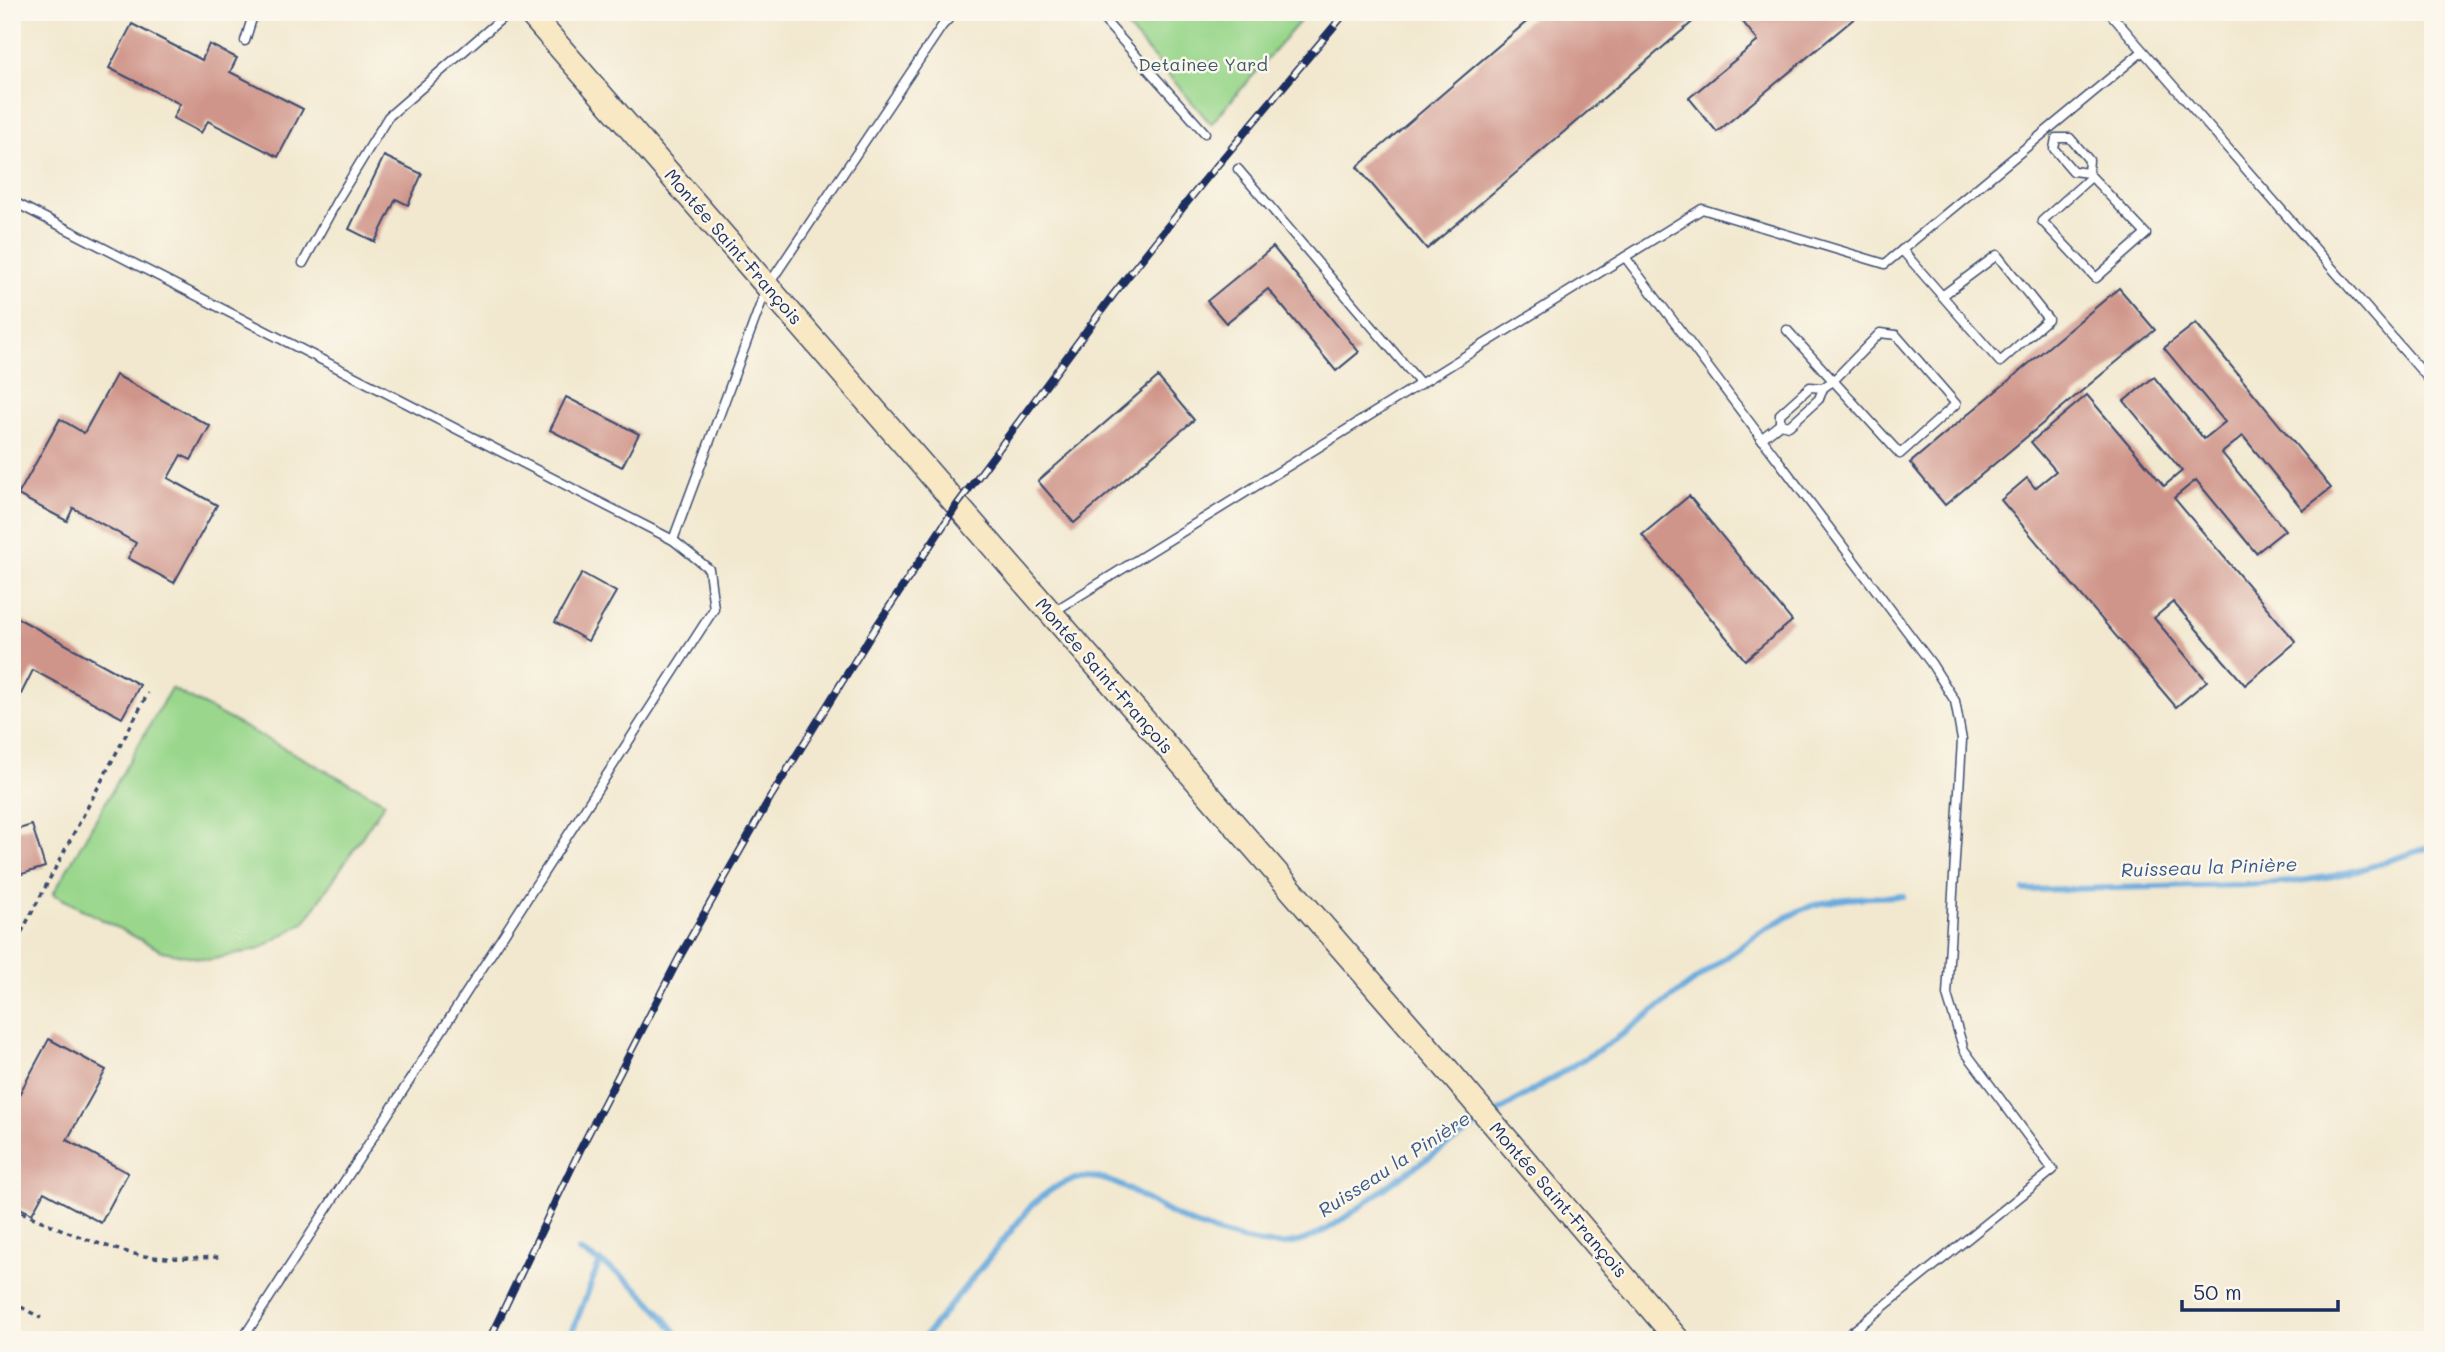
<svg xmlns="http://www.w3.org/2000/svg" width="2445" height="1352" font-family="Mali,sans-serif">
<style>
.green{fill:#9ad78c;stroke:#5a8375;stroke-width:2}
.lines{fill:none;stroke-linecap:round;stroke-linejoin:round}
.stream{stroke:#6aabdd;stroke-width:6}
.building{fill:#d0958a}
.lane-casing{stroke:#3b4b6f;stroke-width:11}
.secondary-casing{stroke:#3b4b6f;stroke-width:26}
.path{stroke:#3b4b6f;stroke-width:3.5;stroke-dasharray:5 5;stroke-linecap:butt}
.lane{stroke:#fff;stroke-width:8}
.secondary{stroke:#f8e8c3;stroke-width:23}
.rail-casing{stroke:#1b2f5e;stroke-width:8}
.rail{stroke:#fbf7ec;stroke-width:5;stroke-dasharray:16;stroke-linecap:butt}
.labels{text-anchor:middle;stroke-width:5;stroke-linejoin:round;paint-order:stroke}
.park-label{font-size:18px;fill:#3b596a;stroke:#fbf7ec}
.street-label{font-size:18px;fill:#1b2f5e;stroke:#fbf7ec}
.water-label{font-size:19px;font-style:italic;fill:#375a8a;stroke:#fbf7ec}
</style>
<rect width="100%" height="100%" fill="#fbf7ec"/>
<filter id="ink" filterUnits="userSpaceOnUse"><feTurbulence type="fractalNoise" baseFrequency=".0143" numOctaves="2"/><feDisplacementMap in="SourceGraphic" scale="14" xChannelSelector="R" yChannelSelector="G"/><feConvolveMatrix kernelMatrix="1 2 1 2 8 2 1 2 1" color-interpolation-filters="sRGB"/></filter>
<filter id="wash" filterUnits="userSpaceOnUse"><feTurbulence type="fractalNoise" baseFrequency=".00686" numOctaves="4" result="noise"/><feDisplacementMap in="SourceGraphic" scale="28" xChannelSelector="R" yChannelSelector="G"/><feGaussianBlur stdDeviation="1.57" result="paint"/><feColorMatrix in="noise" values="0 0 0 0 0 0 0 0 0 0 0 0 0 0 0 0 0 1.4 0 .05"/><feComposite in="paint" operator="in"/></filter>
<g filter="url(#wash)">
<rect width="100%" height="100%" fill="#f2e8cf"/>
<g class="green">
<path d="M 1114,12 L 1308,12 L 1211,124 Z"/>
<path d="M 171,688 L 385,802 L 305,922 L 259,949 L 209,960 L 162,951 L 53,894 Z"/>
</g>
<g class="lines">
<g class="stream">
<path d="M 2024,890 L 2243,885 L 2292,882 L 2333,876 L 2366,868 L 2433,846"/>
<path d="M 1493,1115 L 1616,1039 L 1759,933 C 1773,925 1788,916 1803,909 C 1834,897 1871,897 1903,896"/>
<path d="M 579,1251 C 631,1277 647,1295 682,1340"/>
<path d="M 569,1340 L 600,1261"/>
<path d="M 922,1340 L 1032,1205 C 1089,1152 1119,1186 1174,1215 C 1200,1229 1258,1247 1287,1244 C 1323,1240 1366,1201 1396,1180 C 1425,1160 1454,1140 1484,1121"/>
</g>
</g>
<g id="blocks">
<g class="building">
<path d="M 1538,12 L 1704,12 L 1427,249 L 1357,167 Z"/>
<path d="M 1735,12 L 1792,13 L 1862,12 L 1717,132 L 1689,98 L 1758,41 Z"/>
<path d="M 2421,12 L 2433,12 L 2433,26 Z"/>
<path d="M 132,24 L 202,60 L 209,44 L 237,58 L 230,72 L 303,109 L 278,157 L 208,121 L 201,133 L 173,118 L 180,104 L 109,68 Z"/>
<path d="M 384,156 L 422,174 L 408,205 L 396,199 L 375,242 L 349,229 Z"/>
<path d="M 1273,247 L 1359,352 L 1336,371 L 1268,289 L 1226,323 L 1207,301 Z"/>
<path d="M 2119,288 L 2155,330 L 1945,505 L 1910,463 Z"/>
<path d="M 2196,323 L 2331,488 L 2303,510 L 2243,436 L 2222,453 L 2285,530 L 2256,553 L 2196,480 L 2174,498 L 2296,642 L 2245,685 L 2173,602 L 2154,618 L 2207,681 L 2176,707 L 2001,500 L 2027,478 L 2035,488 L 2056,471 L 2031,442 L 2087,395 L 2164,486 L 2182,471 L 2124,401 L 2154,377 L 2204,439 L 2225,422 L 2164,348 Z"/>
<path d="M 116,375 L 210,426 L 191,460 L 181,455 L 168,478 L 217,505 L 174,583 L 128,558 L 136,543 L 73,508 L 67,521 L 18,495 L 60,419 L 84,433 Z"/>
<path d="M 1158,377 L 1194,420 L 1074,523 L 1038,481 Z"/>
<path d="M 566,397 L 639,434 L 622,467 L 550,430 Z"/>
<path d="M 1689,496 L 1792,621 L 1745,660 L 1642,535 Z"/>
<path d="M 582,573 L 616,592 L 588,641 L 555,622 Z"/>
<path d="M 12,615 L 140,685 L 122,718 L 33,670 L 21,694 L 12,689 Z"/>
<path d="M 32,825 L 45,867 L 12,877 L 12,831 Z"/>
<path d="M 49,1039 L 106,1070 L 67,1140 L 128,1173 L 101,1223 L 44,1192 L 32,1214 L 12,1204 L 12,1103 L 14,1104 Z"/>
</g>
</g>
</g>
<g filter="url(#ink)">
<use href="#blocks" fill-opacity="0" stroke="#3b4b6f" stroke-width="2"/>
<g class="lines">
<defs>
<g id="lane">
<path d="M 1097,12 L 1205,133"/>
<path d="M 2109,12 L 2143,51"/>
<path d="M 245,41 L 254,12"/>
<path d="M 2056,138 L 2070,138 L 2089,160 L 2088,173 L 2073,171 L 2054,149 Z"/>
<path d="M 1238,169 L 1421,384"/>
<path d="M 2088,173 L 2146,234 L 2096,278 L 2042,221 L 2091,177"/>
<path d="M 12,201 L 673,540 L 709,569 L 714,609 L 242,1340"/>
<path d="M 1902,250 L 2000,362 L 2048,319 L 1997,255 L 1942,296"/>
<path d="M 1625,257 L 1931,663 L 1955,701 L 1962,740 L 1947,995 L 1964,1050 L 2053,1170 L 1842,1340"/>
<path d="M 303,263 L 338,199 L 388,117 L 509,12"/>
<path d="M 1787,330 L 1900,454 L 1956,404 L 1896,335 L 1880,333 L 1834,380 L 1823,388"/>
<path d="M 1810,387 L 1823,388 L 1819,399 L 1789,426 L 1780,424 L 1780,414 Z"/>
<path d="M 1761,439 L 1780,424"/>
<path d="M 673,540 L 767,287 L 942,26 L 955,12"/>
<path d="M 1053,612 L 1702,209 L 1885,264 L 2143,51 L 2433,384"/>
</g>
<path id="secondary" d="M 529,12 L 1446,1068 L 1678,1340"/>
</defs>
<use href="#lane" class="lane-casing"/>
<use href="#secondary" class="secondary-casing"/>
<g class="path">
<path d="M 12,950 L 148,693"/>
<path d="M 12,1208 C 53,1226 95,1245 139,1255 C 164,1260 194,1258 220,1257"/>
<path d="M 12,1302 L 41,1318"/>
</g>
<use href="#lane" class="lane"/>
<use href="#secondary" class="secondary"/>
<defs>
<path id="rail" d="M 489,1340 L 580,1150 L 679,958 L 770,798 L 876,627 L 957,505 L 1113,295 L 1204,181 L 1346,12"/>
</defs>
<use href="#rail" class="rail-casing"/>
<use href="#rail" class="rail"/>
</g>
</g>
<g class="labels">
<g class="park-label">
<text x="1203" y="71">Detainee Yard</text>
</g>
<g class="street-label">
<text transform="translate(733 247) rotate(49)" y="6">Montée Saint-François</text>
<text transform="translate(1104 676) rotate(49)" y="6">Montée Saint-François</text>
<text transform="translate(1558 1200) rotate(49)" y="6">Montée Saint-François</text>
</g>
<g class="water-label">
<text transform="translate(2209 867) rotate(-2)" y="7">Ruisseau la Pinière</text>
<text transform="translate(1394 1164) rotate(-33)" y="7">Ruisseau la Pinière</text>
</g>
</g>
<rect width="2445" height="1352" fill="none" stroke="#fbf7ec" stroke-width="42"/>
<path d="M2182 1300v10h156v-10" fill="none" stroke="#1b2f5e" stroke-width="3.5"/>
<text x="2193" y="1300" font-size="21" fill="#1b2f5e" stroke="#fbf7ec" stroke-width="5" paint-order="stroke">50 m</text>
</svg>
